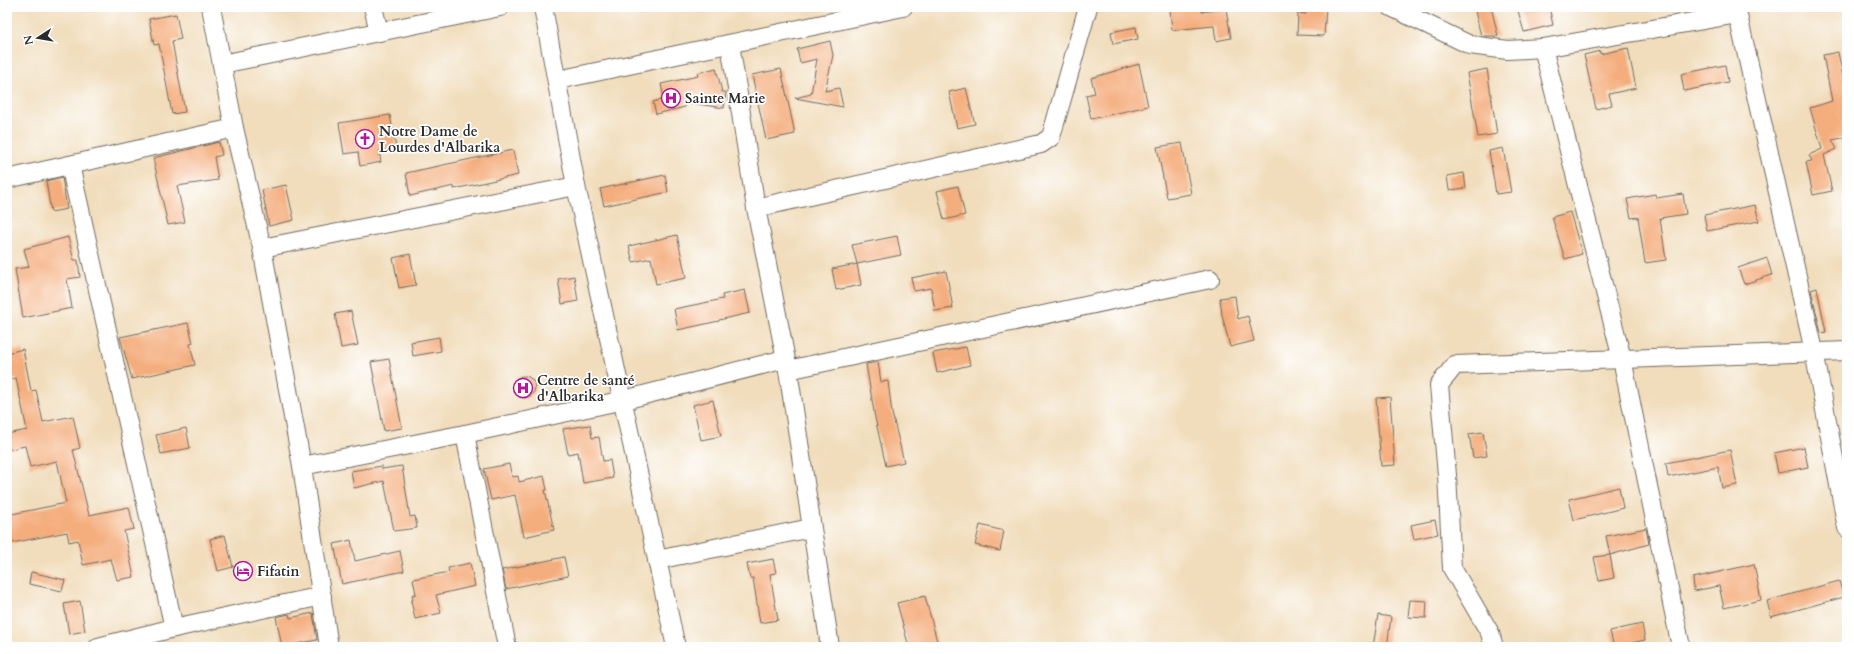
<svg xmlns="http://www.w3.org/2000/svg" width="1854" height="654" font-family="Cardo,serif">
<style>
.building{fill:#f4ad7d}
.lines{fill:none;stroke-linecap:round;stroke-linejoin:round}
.minor-casing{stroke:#70695e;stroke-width:20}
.minor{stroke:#fff;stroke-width:18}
.labels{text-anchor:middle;stroke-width:3.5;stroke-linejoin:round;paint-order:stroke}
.poi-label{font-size:14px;font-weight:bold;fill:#2b2b2b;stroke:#fff;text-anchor:start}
</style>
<rect width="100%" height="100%" fill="#fff"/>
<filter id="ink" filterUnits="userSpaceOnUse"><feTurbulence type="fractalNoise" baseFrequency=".025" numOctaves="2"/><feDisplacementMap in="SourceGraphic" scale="8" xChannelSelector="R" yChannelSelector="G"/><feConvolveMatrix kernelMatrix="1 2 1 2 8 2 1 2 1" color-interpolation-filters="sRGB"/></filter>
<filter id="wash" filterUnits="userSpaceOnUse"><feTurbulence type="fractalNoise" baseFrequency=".012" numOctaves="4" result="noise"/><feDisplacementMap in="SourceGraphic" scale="16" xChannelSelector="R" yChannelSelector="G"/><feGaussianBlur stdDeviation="0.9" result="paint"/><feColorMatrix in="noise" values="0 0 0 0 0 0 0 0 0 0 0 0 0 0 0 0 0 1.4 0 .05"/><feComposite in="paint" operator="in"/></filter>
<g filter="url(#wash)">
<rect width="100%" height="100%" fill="#f1ddbc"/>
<g id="blocks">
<g class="building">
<path d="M 1202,7 L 1202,12 L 1226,9 L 1231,38 L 1216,41 L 1214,26 L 1172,30 L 1170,10 Z"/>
<path d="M 1305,7 L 1326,7 L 1324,36 L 1297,35 L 1298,13 L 1306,14 Z"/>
<path d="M 1474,7 L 1491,7 L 1498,36 L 1481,36 Z"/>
<path d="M 1517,7 L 1549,7 L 1553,25 L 1524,32 Z"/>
<path d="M 176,14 L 181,39 L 172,41 L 185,112 L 172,114 L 159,44 L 154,45 L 149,19 Z"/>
<path d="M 1136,27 L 1138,39 L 1113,44 L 1111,32 Z"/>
<path d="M 830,41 L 833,55 L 825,91 L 839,88 L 843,107 L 795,98 L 811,94 L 817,59 L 800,63 L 797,49 Z"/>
<path d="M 1628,48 L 1636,88 L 1609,94 L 1612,105 L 1596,109 L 1584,55 L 1600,51 L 1600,54 Z"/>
<path d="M 1838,52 L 1847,96 L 1847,137 L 1832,140 L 1837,149 L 1824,155 L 1832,191 L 1813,195 L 1806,162 L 1812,161 L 1809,155 L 1822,149 L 1810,108 L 1832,101 L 1823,55 Z"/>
<path d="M 1139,64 L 1148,106 L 1091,119 L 1086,95 L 1095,93 L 1091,78 Z"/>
<path d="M 1725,65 L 1728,82 L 1684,91 L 1681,74 Z"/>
<path d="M 716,68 L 722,92 L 726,92 L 724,108 L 684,102 L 685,107 L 656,114 L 653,102 L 664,99 L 661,84 L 698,76 L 697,73 Z"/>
<path d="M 781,69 L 795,134 L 766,140 L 752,75 Z"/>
<path d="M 1487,69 L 1497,134 L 1478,137 L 1467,73 Z"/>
<path d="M 966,88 L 975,124 L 957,128 L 949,92 Z"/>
<path d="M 390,115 L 396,148 L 379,151 L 381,162 L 360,166 L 358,152 L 344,154 L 339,123 Z"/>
<path d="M 219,142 L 222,155 L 214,157 L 218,180 L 177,186 L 185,222 L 168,225 L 153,158 Z"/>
<path d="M 1182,143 L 1191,194 L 1167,198 L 1157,147 Z"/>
<path d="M 1503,148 L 1511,192 L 1496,194 L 1489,151 Z"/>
<path d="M 513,150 L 518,175 L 454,189 L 454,186 L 410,196 L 406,173 Z"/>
<path d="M 1464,173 L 1466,188 L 1449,190 L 1447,176 Z"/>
<path d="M 665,175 L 668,192 L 604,206 L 600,189 Z"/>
<path d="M 62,177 L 67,209 L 51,212 L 46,181 Z"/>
<path d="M 286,185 L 294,220 L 269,226 L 262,190 Z"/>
<path d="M 958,186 L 965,215 L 944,220 L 937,191 Z"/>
<path d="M 1655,194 L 1656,198 L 1683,194 L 1686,214 L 1660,218 L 1666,260 L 1645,263 L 1638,217 L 1631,218 L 1627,199 Z"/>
<path d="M 1755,205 L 1759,221 L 1707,231 L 1704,215 Z"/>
<path d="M 1570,212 L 1582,254 L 1565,259 L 1552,217 Z"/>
<path d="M 677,235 L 686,278 L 656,284 L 651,258 L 633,262 L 629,246 Z"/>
<path d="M 897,236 L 901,255 L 857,264 L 852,245 Z"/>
<path d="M 68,237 L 74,260 L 78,260 L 80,277 L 67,279 L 72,308 L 23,318 L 15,269 L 29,267 L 24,249 Z"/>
<path d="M 410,254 L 416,285 L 399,288 L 393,258 Z"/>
<path d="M 1767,258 L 1772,275 L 1744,284 L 1738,268 Z"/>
<path d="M 857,264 L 861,285 L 836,290 L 832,269 Z"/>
<path d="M 946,271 L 953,308 L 935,311 L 931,288 L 914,291 L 911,278 Z"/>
<path d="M 574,276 L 578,301 L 562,304 L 558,279 Z"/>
<path d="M 1817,288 L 1826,332 L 1821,333 L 1811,290 Z"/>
<path d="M 745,290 L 750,313 L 719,320 L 719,321 L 678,330 L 674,309 L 723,299 L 722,295 Z"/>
<path d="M 1235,296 L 1238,319 L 1248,316 L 1254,341 L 1230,347 L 1222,315 L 1220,298 Z"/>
<path d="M 351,311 L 358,345 L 341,348 L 335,314 Z"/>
<path d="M 188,323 L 193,343 L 190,344 L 195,365 L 132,379 L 120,337 Z"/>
<path d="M 439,337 L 441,351 L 413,356 L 411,342 Z"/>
<path d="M 966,347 L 970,365 L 937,373 L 933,353 Z"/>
<path d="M 23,349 L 31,391 L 36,390 L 43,422 L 73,416 L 80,448 L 73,450 L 89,515 L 129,507 L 134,529 L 124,531 L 134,577 L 117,580 L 111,559 L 83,565 L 78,540 L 69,542 L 67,532 L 7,544 L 7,515 L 66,503 L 57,461 L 30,467 L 25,446 L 7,450 L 7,434 L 27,430 L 16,378 L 7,380 L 7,353 Z"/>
<path d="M 389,359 L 402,428 L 384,431 L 371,362 Z"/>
<path d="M 878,362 L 881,382 L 888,381 L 892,413 L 904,462 L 886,466 L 875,418 L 866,364 Z"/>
<circle cx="524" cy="387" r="11"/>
<path d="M 1390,397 L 1395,465 L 1381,466 L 1376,398 Z"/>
<path d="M 713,400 L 721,436 L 701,440 L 693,405 Z"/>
<path d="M 590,425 L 592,438 L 599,437 L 603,461 L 610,460 L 613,478 L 583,483 L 578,452 L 568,454 L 563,429 Z"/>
<path d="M 186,428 L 190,448 L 161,454 L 156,435 Z"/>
<path d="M 1483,432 L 1487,456 L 1473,458 L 1469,434 Z"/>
<path d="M 1804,447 L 1808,467 L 1778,473 L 1774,453 Z"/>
<path d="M 1730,450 L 1737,485 L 1722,488 L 1718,467 L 1668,477 L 1666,463 Z"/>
<path d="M 509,464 L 512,477 L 518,476 L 519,482 L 544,476 L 547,490 L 545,490 L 554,530 L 524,537 L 515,495 L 491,500 L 484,469 Z"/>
<path d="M 382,466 L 382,469 L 402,466 L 410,517 L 415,516 L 417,528 L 394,531 L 384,481 L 354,488 L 351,471 Z"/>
<path d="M 1619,487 L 1623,508 L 1574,520 L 1569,499 Z"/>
<path d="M 1435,520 L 1438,534 L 1414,539 L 1411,525 Z"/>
<path d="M 980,525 L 1004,531 L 1000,551 L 975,545 Z"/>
<path d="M 1646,528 L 1649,544 L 1610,555 L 1606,536 Z"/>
<path d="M 225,535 L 233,567 L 218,571 L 210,539 Z"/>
<path d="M 351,540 L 355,561 L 400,551 L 404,571 L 342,584 L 334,544 Z"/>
<path d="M 1610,555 L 1614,578 L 1599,581 L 1594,557 Z"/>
<path d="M 564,557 L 568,576 L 506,589 L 502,570 Z"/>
<path d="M 773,559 L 776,573 L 770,574 L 778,620 L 760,623 L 753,578 L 750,578 L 747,564 Z"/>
<path d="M 470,563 L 475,586 L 436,595 L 441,613 L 415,619 L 411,601 L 413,600 L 412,595 L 416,594 L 413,579 L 449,572 L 448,568 Z"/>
<path d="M 1754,564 L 1761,600 L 1724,608 L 1719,586 L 1694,591 L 1693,578 Z"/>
<path d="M 31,572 L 65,580 L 62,591 L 29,584 Z"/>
<path d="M 1839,581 L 1844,597 L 1771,617 L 1767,601 Z"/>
<path d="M 925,596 L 938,645 L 931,647 L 909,647 L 897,603 Z"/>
<path d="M 1410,600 L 1427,601 L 1426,618 L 1408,617 Z"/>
<path d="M 80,601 L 85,631 L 69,634 L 64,604 Z"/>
<path d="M 313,613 L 317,640 L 296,644 L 296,647 L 282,647 L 276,617 L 289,614 L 290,618 Z"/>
<path d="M 1378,615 L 1391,617 L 1387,647 L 1373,647 Z"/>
<path d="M 1642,624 L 1645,640 L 1614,647 L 1610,631 Z"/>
</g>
</g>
</g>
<g filter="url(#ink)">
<use href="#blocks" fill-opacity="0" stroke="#70695e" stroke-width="1"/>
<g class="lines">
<defs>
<g id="minor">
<path d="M 211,7 L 234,128 L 262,248 L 302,466 L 329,647"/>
<path d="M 373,7 L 379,32"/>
<path d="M 543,7 L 576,186 L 676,647"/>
<path d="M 1391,7 L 1470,45 L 1508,50 L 1543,48 L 1738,14"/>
<path d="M 1736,7 L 1814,351 L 1847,528"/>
<path d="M 730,44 L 756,208 L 788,370 L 830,647"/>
<path d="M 1543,48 L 1622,359 L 1681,647"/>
<path d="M 222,64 L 500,7"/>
<path d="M 558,80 L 903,7"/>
<path d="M 70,165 L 174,628"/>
<path d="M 7,179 L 234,128"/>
<path d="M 756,208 L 1041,144 L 1051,137 L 1088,7"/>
<path d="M 262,248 L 576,186"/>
<path d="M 788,370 L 1210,279"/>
<path d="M 465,434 L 507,647"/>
<path d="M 302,466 L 465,434 L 624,400 L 785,359"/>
<path d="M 657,560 L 811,528"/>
<path d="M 98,647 L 174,628 L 322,596"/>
<path d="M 1494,647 L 1490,633 L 1452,568 L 1447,475 L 1439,385 L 1455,365 L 1847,351"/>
</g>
</defs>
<use href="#minor" class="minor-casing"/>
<use href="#minor" class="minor"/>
</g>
</g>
<defs>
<symbol id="hospital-ring" viewBox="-11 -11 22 22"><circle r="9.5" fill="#fff" stroke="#b5179e" stroke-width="1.5"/><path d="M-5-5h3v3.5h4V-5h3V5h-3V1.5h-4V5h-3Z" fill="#b5179e"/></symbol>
<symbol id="church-ring" viewBox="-11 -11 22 22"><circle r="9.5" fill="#fff" stroke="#b5179e" stroke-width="1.5"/><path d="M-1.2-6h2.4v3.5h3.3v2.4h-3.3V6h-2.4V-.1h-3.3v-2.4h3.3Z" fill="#b5179e"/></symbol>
<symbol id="hotel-ring" viewBox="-11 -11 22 22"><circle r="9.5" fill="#fff" stroke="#b5179e" stroke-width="1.5"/><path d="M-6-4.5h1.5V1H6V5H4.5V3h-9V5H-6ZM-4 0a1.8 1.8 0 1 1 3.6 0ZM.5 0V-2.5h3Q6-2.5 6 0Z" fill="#b5179e"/></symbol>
</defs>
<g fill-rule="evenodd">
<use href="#hospital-ring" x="660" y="87" width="22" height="22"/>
<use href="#church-ring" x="354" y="128" width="22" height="22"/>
<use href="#hospital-ring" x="512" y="377" width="22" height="22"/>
<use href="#hotel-ring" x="232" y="560" width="22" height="22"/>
</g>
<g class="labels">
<g class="poi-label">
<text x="685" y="103">Sainte Marie</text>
<text x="379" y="136">Notre Dame de<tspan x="379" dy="16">Lourdes d'Albarika</tspan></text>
<text x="537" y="385">Centre de santé<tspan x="537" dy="16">d'Albarika</tspan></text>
<text x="257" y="576">Fifatin</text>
</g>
</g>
<rect width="1854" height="654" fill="none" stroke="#fff" stroke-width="24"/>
<g transform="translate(38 38) rotate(258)" stroke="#ffffff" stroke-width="3" paint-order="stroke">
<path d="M0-3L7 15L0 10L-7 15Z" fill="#2b2b2b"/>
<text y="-6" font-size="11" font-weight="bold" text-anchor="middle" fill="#2b2b2b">N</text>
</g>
</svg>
